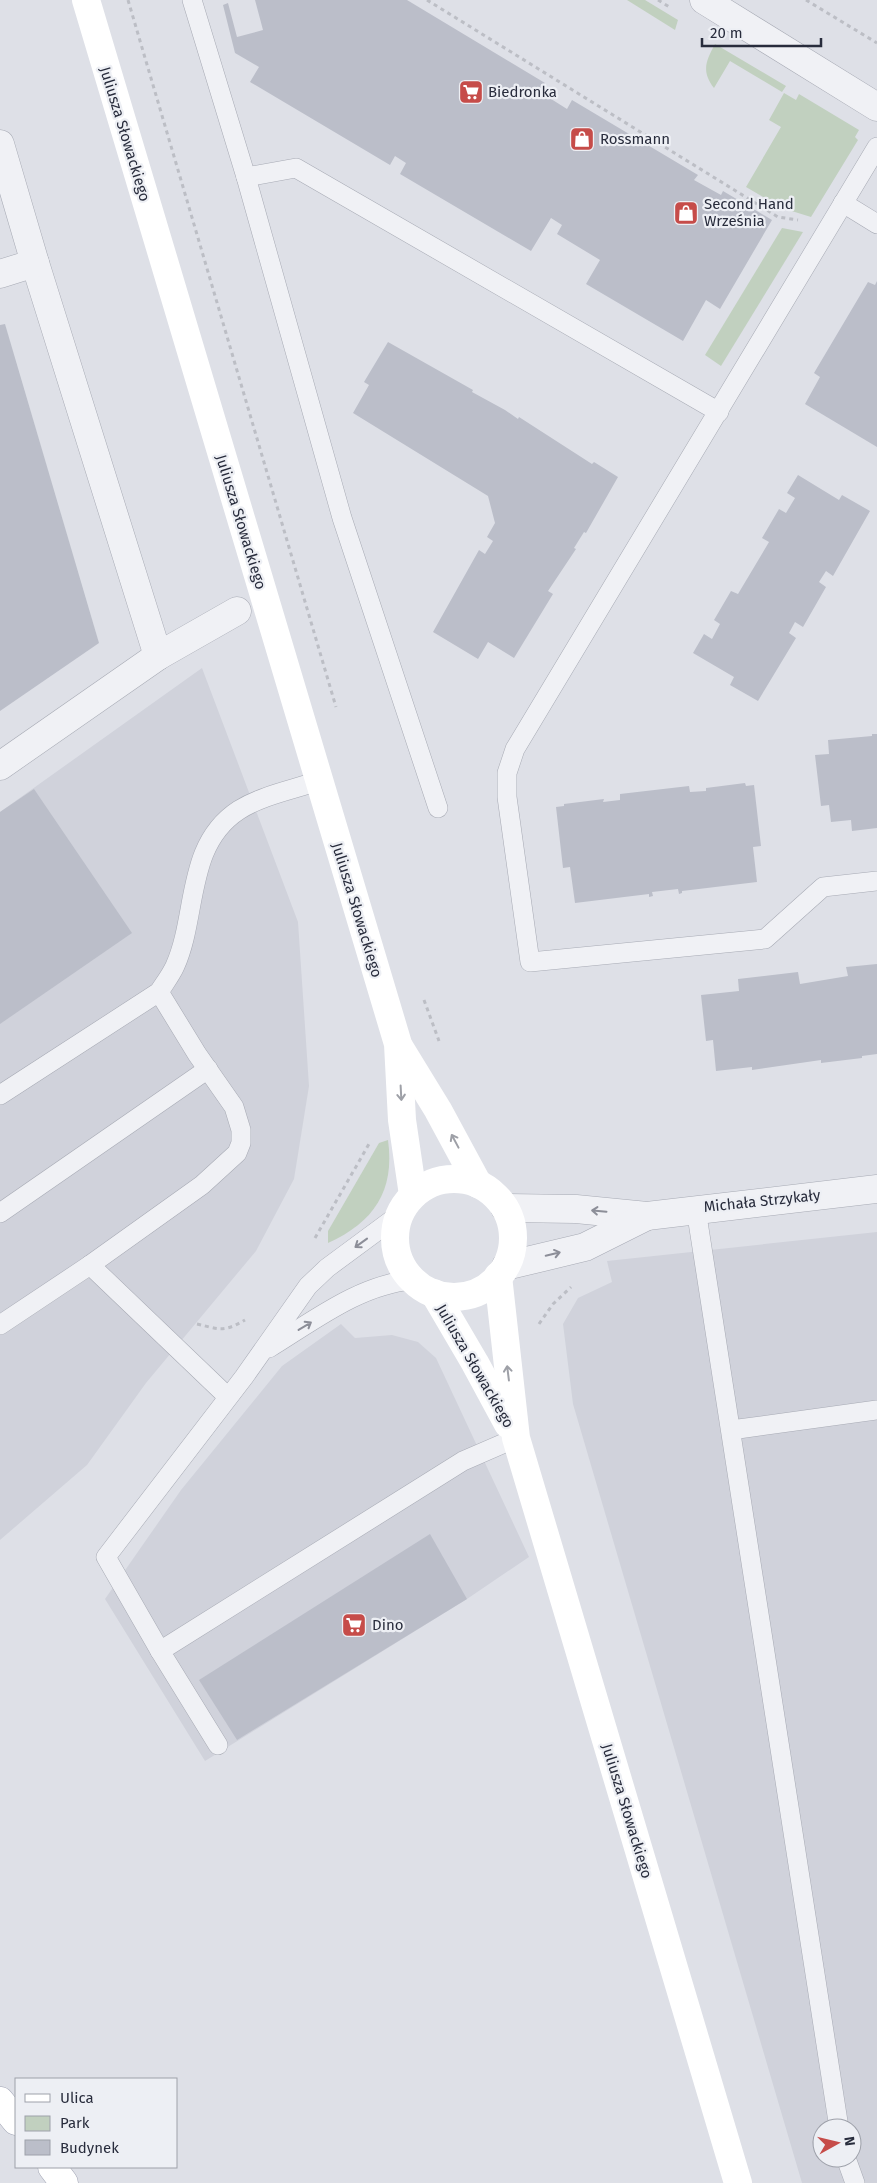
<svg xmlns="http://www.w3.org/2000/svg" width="877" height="2183" font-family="'Fira Sans',sans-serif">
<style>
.built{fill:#d0d2db;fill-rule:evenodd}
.green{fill:#c1d0bf}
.building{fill:#bbbec9}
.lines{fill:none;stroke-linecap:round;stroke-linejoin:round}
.lane-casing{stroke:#a7aab4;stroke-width:20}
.street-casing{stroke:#a7aab4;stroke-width:29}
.primary-casing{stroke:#9ea2b2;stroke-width:29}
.path{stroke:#bcbec5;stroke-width:3;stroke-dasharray:4 4;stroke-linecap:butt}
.lane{stroke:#f0f1f5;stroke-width:19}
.street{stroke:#f0f1f5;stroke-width:28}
.secondary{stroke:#fff;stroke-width:28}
.primary{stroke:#fff;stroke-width:28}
.oneway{stroke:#9ea0a7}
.oneway2{stroke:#8c8e98}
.labels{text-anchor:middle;stroke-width:4.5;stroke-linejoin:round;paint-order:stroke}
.poi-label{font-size:15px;fill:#282c3c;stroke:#edeff4;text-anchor:start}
.street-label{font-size:15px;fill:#282c3c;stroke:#edeff4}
</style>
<rect width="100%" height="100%" fill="#dee0e7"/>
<g class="built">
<path d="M 202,668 L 298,922 L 309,1086 L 294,1179 L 256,1251 L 146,1383 L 87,1465 L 0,1540 L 0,812 Z"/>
<path d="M 877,1232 L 877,2183 L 802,2183 L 573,1404 L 563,1324 L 578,1298 L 612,1282 L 607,1261 ZM 822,2128 L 852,2128 L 852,2158 L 822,2158 Z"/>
<path d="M 341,1324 L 355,1338 L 392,1335 L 418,1342 L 436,1358 L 529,1557 L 467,1599 L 205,1761 L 105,1599 L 181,1490 L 282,1366 Z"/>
</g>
<g class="green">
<path d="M 627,0 L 645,0 L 678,20 L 675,30 Z"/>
<path d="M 715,44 L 786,86 L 782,92 L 730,61 L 714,88 C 701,71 706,61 715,44 Z"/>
<path d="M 784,93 L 796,100 L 799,94 L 859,130 L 855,137 L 858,140 L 811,217 L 782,208 L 746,187 L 781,127 L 769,120 Z"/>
<path d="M 782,228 L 803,232 L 721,366 L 705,355 Z"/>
<path d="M 388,1140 C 395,1191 374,1222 328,1243 L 328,1231 L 379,1143 Z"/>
</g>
<g class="building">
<path d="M 255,0 L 407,0 L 545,83 L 540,92 L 567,109 L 572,100 L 698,175 L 694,180 L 721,195 L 723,191 L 772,220 L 720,309 L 706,300 L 683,341 L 586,284 L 600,260 L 557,234 L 562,225 L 551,218 L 531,251 L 400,174 L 406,163 L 395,156 L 390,165 L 250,82 L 259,67 L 235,53 L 223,5 L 228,3 L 237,37 L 263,30 Z"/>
<path d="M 877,281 L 877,447 L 805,404 L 820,377 L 814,373 L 868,282 L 875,285 Z"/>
<path d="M 5,324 L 99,643 L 0,711 L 0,325 Z"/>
<path d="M 388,342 L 473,390 L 472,392 L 505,410 L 518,419 L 519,417 L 592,464 L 594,462 L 618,477 L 586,533 L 584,532 L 574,548 L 576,549 L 548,591 L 553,594 L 514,658 L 488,642 L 478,659 L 433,632 L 479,550 L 485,554 L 493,541 L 487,537 L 495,523 L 488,496 L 353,413 L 369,385 L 364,382 Z"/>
<path d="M 798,475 L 839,500 L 842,495 L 870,511 L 833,576 L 826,571 L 819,582 L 826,587 L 803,627 L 795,622 L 789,633 L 796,638 L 758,701 L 730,685 L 734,677 L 693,653 L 704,634 L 712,639 L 720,624 L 714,620 L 731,591 L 738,594 L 769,542 L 762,538 L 779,509 L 786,513 L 795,498 L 787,493 Z"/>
<path d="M 872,734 L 877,734 L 877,828 L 852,831 L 851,820 L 831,822 L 829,805 L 821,806 L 815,755 L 829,754 L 828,740 L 872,736 Z"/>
<path d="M 745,783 L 746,786 L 754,785 L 761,846 L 753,847 L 757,882 L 682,891 L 682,893 L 679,894 L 678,889 L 652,892 L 653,896 L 649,897 L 649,894 L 575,903 L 570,867 L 563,868 L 556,807 L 564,806 L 564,804 L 604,799 L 603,802 L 620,800 L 620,794 L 689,786 L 690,792 L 706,791 L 706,788 Z"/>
<path d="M 34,789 L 132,933 L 0,1024 L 0,812 Z"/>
<path d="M 877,964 L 877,1054 L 862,1056 L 862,1058 L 821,1063 L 821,1060 L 752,1070 L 752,1067 L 716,1071 L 713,1040 L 706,1041 L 701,995 L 739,991 L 738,979 L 798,972 L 800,984 L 848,976 L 846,967 Z"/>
<path d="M 430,1534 L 467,1599 L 237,1740 L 199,1680 Z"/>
</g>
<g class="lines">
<defs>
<g id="lane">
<path d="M 192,0 L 246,177 L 342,518 L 438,808"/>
<path d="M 877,147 L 515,749 L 507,773 L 507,797 L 530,962 L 765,939 L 823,887 L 877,881"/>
<path d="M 246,177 L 296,168 L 719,412"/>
<path d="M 843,203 L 877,224"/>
<path d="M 0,1095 L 159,992 C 164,984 171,975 175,966 C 198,915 185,845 239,810 C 263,795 292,790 318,781"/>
<path d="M 696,1209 L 839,2128"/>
<path d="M 0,1213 L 208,1069"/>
<path d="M 90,1265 L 202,1185 L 237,1153 L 241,1143 L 241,1130 L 234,1107 L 197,1054 L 159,992"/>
<path d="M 0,1325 L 90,1265 L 228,1397"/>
<path d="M 269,1348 C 312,1322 360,1284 413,1280"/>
<path d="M 731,1430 L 877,1410"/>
<path d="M 160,1651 L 106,1557 L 244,1377 L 308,1286 L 327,1268 L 400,1214"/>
<path d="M 218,1745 L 160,1651 L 463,1461 L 516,1438"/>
<path d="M 846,2158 L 855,2183"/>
</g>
<g id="street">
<path d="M 704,0 L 877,107"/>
<path d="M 0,144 L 35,263 L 158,656"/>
<path d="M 0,274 L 35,263"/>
<path d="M 0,766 L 158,656 L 237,611"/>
<path d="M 505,1208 L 576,1209 L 647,1216 L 877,1189"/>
<path d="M 506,1266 L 585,1247 L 647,1216"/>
</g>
<g id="primary">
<path d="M 0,2101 L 16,2121"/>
<path d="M 52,2167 L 64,2183"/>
</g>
</defs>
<use href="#lane" class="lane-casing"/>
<use href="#street" class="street-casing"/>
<use href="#primary" class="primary-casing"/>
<g class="path">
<path d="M 128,0 L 336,707"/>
<path d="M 427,0 L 778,217 L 798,220"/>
<path d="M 658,0 L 671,8"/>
<path d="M 806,0 L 877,43"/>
<path d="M 424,1000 L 439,1041"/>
<path d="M 315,1238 L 369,1144"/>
<path d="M 197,1324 C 219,1329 223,1333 245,1320"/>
<path d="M 539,1324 L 553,1304 L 571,1287"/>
</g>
<use href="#lane" class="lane"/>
<use href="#street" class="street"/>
<g class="secondary">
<path d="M 86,0 L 398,1044 L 402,1120 L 413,1195"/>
<path d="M 400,1048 L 438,1110 L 478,1184"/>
<circle cx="454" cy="1238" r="59"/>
<path d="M 498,1276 L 516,1438 L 738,2183"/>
<path d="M 434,1293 L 475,1363 L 508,1424"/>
</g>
<use href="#primary" class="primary"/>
</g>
<defs><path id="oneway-shaft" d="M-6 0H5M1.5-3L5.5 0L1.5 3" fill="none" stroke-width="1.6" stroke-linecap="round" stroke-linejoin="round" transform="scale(1.25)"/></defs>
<g class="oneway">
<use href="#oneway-shaft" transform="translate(401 1093) rotate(87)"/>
<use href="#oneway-shaft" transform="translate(455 1141) rotate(-118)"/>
<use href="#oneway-shaft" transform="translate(508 1373) rotate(-97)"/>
</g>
<g class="oneway2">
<use href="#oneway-shaft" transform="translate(599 1211) rotate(-175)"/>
<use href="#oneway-shaft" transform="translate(361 1243) rotate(144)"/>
<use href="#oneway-shaft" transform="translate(553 1254) rotate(-13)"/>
<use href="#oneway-shaft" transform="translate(305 1326) rotate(-31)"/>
</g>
<defs>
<symbol id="supermarket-square" viewBox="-11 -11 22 22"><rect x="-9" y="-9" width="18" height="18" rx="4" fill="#c64c49" stroke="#edeff4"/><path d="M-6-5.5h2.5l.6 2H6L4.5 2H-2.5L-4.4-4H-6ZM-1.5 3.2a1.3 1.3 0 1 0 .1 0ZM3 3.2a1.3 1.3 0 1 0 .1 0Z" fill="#fff"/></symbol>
<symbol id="shop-square" viewBox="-11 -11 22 22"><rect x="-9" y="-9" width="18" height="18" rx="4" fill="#c64c49" stroke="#edeff4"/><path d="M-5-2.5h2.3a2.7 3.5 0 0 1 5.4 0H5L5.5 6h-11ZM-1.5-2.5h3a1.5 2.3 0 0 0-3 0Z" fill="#fff"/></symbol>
</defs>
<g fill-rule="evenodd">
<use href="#supermarket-square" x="457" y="78" width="28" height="28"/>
<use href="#shop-square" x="568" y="125" width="28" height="28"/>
<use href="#shop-square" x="672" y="199" width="28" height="28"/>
<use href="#supermarket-square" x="340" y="1611" width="28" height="28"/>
</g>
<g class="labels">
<g class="poi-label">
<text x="488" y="97">Biedronka</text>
<text x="600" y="144">Rossmann</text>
<text x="704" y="209">Second Hand<tspan x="704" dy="17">Września</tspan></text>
<text x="372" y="1630">Dino</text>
</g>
<g class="street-label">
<text transform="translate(125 134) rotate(73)" y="5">Juliusza Słowackiego</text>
<text transform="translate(241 522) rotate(73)" y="5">Juliusza Słowackiego</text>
<text transform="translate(357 910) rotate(73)" y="5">Juliusza Słowackiego</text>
<text transform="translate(762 1201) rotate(-6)" y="5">Michała Strzykały</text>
<text transform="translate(475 1366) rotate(60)" y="5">Juliusza Słowackiego</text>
<text transform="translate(627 1811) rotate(73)" y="5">Juliusza Słowackiego</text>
</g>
</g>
<rect x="15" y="2078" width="162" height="90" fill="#edeff4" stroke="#9ea1aa"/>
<rect x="25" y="2094" width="25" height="8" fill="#ffffff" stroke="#9ea1aa"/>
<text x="60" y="2103" font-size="15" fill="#282c3c">Ulica</text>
<rect x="25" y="2116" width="25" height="15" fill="#c1d0bf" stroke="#9ea1aa"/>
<text x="60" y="2128" font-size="15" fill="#282c3c">Park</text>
<rect x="25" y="2140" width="25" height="15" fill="#bbbec9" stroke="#9ea1aa"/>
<text x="60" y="2153" font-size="15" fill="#282c3c">Budynek</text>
<g transform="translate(837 2143) rotate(82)"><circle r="24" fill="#edeff4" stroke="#9ea1aa"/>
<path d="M0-4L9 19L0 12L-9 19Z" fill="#c64c49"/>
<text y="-8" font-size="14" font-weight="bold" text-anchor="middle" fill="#282c3c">N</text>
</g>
<path d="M702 38v8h119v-8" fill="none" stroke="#282c3c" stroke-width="2.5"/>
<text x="710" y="38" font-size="15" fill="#282c3c" stroke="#edeff4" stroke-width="4" paint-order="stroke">20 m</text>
</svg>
